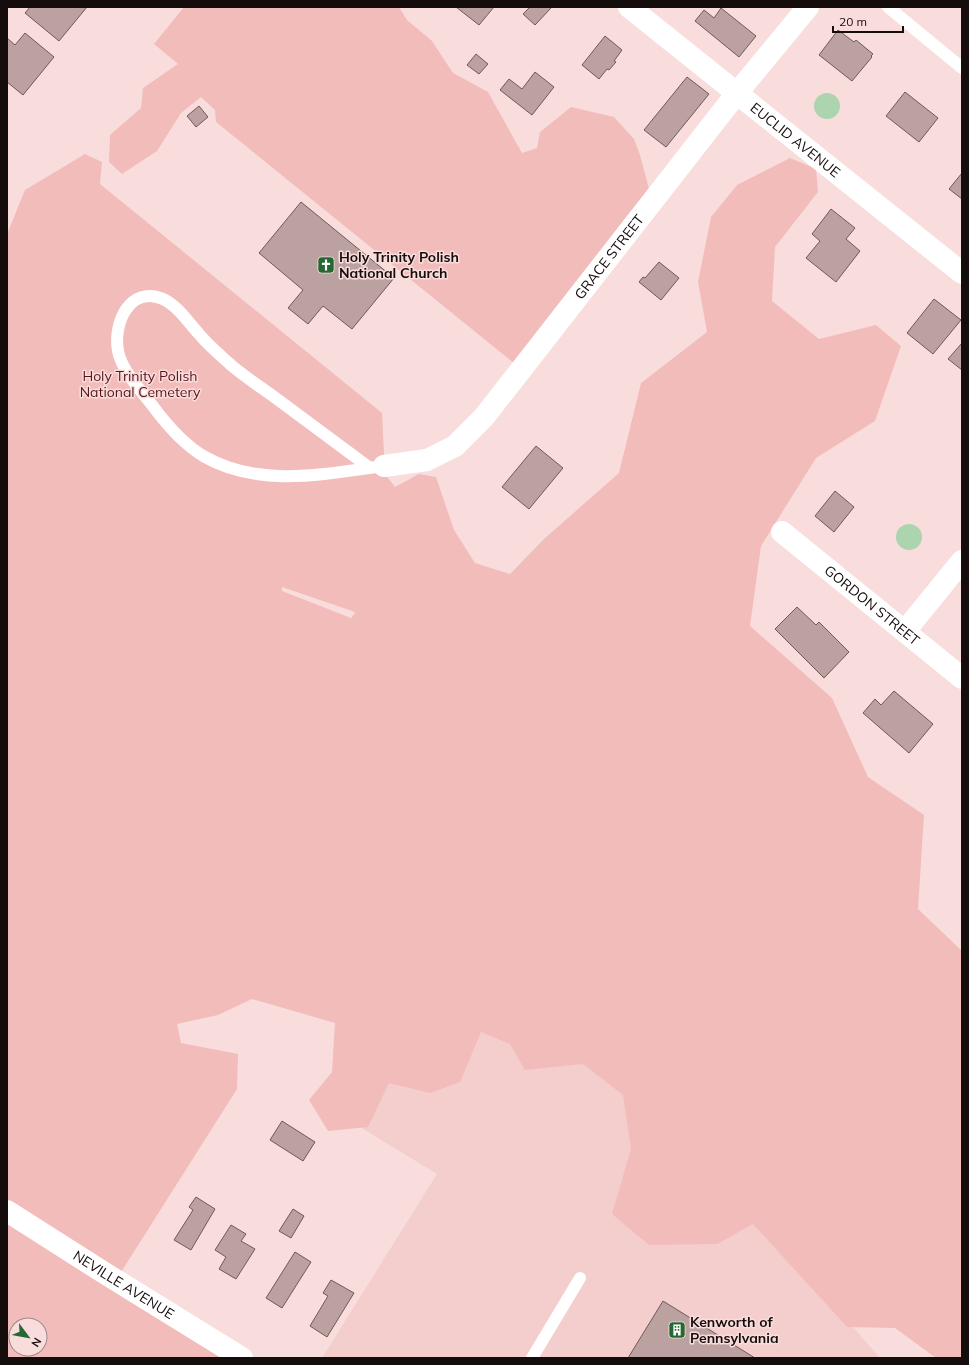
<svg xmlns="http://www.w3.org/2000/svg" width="969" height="1365" font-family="Mulish,sans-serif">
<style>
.built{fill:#f3cecd}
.green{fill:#f2bcbb;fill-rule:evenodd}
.water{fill:#abd4af}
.building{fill:#bba1a0;stroke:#715958}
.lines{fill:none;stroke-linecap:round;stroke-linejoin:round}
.service{stroke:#fff;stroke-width:12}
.minor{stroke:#fff;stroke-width:22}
.tertiary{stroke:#fff;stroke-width:22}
.labels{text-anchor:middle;stroke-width:3;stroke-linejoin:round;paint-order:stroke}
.street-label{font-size:14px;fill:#150c0c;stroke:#f9dddc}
.poi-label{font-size:14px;font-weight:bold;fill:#150c0c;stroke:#f9dddc;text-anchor:start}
.park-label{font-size:14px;fill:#58151b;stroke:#f9dddc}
</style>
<rect width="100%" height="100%" fill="#f9dddc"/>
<path class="built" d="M 486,904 L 880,1358 L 322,1358 L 437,1174 L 350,1121 Z"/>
<g class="green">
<path d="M 184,7 L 399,7 L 407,20 L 432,41 L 453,73 L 488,92 L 522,153 L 537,148 L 540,132 L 571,107 L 614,117 L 634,139 L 640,155 L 652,200 L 520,368 L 216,122 L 215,110 L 201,97 L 181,113 L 157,151 L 122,174 L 109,162 L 110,135 L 141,108 L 143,88 L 178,64 L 154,44 Z"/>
<path d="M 85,154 L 102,162 L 100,184 L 382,413 L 385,474 L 395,487 L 419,474 L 436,477 L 454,530 L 475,563 L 510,574 L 544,539 L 619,473 L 641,383 L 707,332 L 698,282 L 711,217 L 737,185 L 790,158 L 816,169 L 818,192 L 775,247 L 772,301 L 819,339 L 876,325 L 901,346 L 875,421 L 816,458 L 761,546 L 750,626 L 832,698 L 868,777 L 924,815 L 918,909 L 962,951 L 962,1358 L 936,1358 L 895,1328 L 847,1327 L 753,1224 L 717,1244 L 649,1245 L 612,1214 L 631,1149 L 623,1095 L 583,1064 L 525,1070 L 510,1044 L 481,1032 L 460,1082 L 430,1093 L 389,1083 L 368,1127 L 328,1131 L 309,1100 L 332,1072 L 335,1023 L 252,999 L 218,1015 L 177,1024 L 181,1043 L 238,1054 L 237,1089 L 118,1277 L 7,1205 L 7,234 L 25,190 ZM 282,587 L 355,612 L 355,613 L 351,618 L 282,591 Z"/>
<path d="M 7,1212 L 240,1358 L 7,1358 ZM 16,1325 L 40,1325 L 40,1349 L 16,1349 Z"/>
</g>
<g class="water">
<circle cx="827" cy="106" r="13"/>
<circle cx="909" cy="537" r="13"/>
</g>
<g class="building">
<path d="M 30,7 L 87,7 L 59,41 L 25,13 Z"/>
<path d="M 456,7 L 494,7 L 479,25 Z"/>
<path d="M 530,7 L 550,7 L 551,8 L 535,25 L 523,14 Z"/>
<path d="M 721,8 L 756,36 L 739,57 L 695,21 L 704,10 L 714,18 Z"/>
<path d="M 838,30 L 854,42 L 856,40 L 873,54 L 871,56 L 872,57 L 852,81 L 819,55 Z"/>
<path d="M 25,33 L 54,57 L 23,95 L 7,82 L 7,38 L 15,45 Z"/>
<path d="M 605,36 L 622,50 L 614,61 L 616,62 L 609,70 L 607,69 L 599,79 L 582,65 Z"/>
<path d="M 476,54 L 488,64 L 479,74 L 467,65 Z"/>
<path d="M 535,72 L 554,87 L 532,115 L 500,90 L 509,79 L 522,89 Z"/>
<path d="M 687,77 L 709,94 L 666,147 L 644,130 Z"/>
<path d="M 905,92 L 938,118 L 919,142 L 886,116 Z"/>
<path d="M 199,106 L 208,117 L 196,127 L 187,116 Z"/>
<path d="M 962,173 L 962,199 L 949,189 Z"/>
<path d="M 301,202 L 394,278 L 352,329 L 323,306 L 308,324 L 288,308 L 303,290 L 259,253 Z"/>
<path d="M 831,209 L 855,228 L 846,239 L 860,251 L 836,282 L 806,258 L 820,241 L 812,234 Z"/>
<path d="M 659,262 L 679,278 L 661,300 L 639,282 L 643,277 L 645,278 Z"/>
<path d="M 934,299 L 961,320 L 933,354 L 907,333 Z"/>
<path d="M 962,343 L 962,370 L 948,359 Z"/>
<path d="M 536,446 L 563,468 L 529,509 L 502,487 Z"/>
<path d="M 835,491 L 854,507 L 834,532 L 815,516 Z"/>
<path d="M 797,607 L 816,625 L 819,622 L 849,652 L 824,678 L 775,629 Z"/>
<path d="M 894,691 L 933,724 L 909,753 L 863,713 L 875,699 L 881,705 Z"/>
<path d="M 282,1121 L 315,1142 L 303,1161 L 270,1140 Z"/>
<path d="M 196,1197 L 215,1209 L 191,1250 L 174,1240 L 193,1210 L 189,1207 Z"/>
<path d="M 293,1209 L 304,1216 L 291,1238 L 279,1231 Z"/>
<path d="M 231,1225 L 246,1234 L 241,1241 L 255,1249 L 236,1279 L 219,1269 L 226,1257 L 215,1250 Z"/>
<path d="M 295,1252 L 311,1262 L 282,1308 L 266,1298 Z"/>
<path d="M 331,1280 L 354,1293 L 327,1337 L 310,1326 L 328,1296 L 323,1293 Z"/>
<path d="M 663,1301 L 755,1358 L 628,1358 Z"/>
</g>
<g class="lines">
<g class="service">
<path d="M 888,7 L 962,68"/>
<path d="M 370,468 C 339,445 308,422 277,399 C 262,388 245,377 231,365 C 220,355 208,345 199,334 C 188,322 178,306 163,299 C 129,285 113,324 118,351 C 122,371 140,389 152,405 C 166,424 184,445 205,457 C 260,488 325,474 384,466"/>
<path d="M 532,1358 L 580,1278"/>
</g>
<g class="minor">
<path id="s1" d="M 629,7 L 962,273"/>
<path id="s2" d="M 384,466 L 427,460 L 455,446 L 484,417 L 737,93 L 808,7"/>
<path id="s3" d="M 782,532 L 962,678"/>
<path d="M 905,631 L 962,561"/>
</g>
<path class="tertiary" id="s4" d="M 7,1211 L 106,1274 L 242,1358"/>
</g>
<defs>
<symbol id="church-square" viewBox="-11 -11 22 22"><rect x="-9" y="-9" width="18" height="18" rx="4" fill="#256833" stroke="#f9dddc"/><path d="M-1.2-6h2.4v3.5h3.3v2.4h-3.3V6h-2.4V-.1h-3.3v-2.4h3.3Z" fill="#fff"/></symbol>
<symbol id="building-square" viewBox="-11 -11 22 22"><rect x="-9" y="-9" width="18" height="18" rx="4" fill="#256833" stroke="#f9dddc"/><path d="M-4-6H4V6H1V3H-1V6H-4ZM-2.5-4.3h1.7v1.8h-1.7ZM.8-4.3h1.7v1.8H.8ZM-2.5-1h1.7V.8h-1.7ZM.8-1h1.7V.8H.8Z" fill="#fff"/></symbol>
</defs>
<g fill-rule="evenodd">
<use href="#church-square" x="316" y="255" width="20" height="20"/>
<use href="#building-square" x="667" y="1320" width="20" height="20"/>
</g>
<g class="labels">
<g class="street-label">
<text dy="5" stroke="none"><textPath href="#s1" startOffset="213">EUCLID AVENUE</textPath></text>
<text dy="5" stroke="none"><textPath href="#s2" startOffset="319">GRACE STREET</textPath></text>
<text dy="5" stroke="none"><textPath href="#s3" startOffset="116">GORDON STREET</textPath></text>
<text dy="5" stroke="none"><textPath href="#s4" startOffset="138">NEVILLE AVENUE</textPath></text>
</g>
<g class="poi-label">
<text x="339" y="262">Holy Trinity Polish<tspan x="339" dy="16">National Church</tspan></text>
<text x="690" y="1327">Kenworth of<tspan x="690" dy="16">Pennsylvania</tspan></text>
</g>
<g class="park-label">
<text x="140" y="381">Holy Trinity Polish<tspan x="140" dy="16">National Cemetery</tspan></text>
</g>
</g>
<rect width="969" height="1365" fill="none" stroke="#150c0c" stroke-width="16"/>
<g transform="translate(28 1337) rotate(122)"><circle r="19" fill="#f9dddc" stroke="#9e8989"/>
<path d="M0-3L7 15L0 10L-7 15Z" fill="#256833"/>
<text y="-6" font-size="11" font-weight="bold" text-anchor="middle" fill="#150c0c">N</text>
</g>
<path d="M833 26v6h70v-6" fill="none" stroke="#150c0c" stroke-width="2"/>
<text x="839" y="26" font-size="12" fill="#150c0c" stroke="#f9dddc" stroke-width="3" paint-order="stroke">20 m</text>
</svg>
